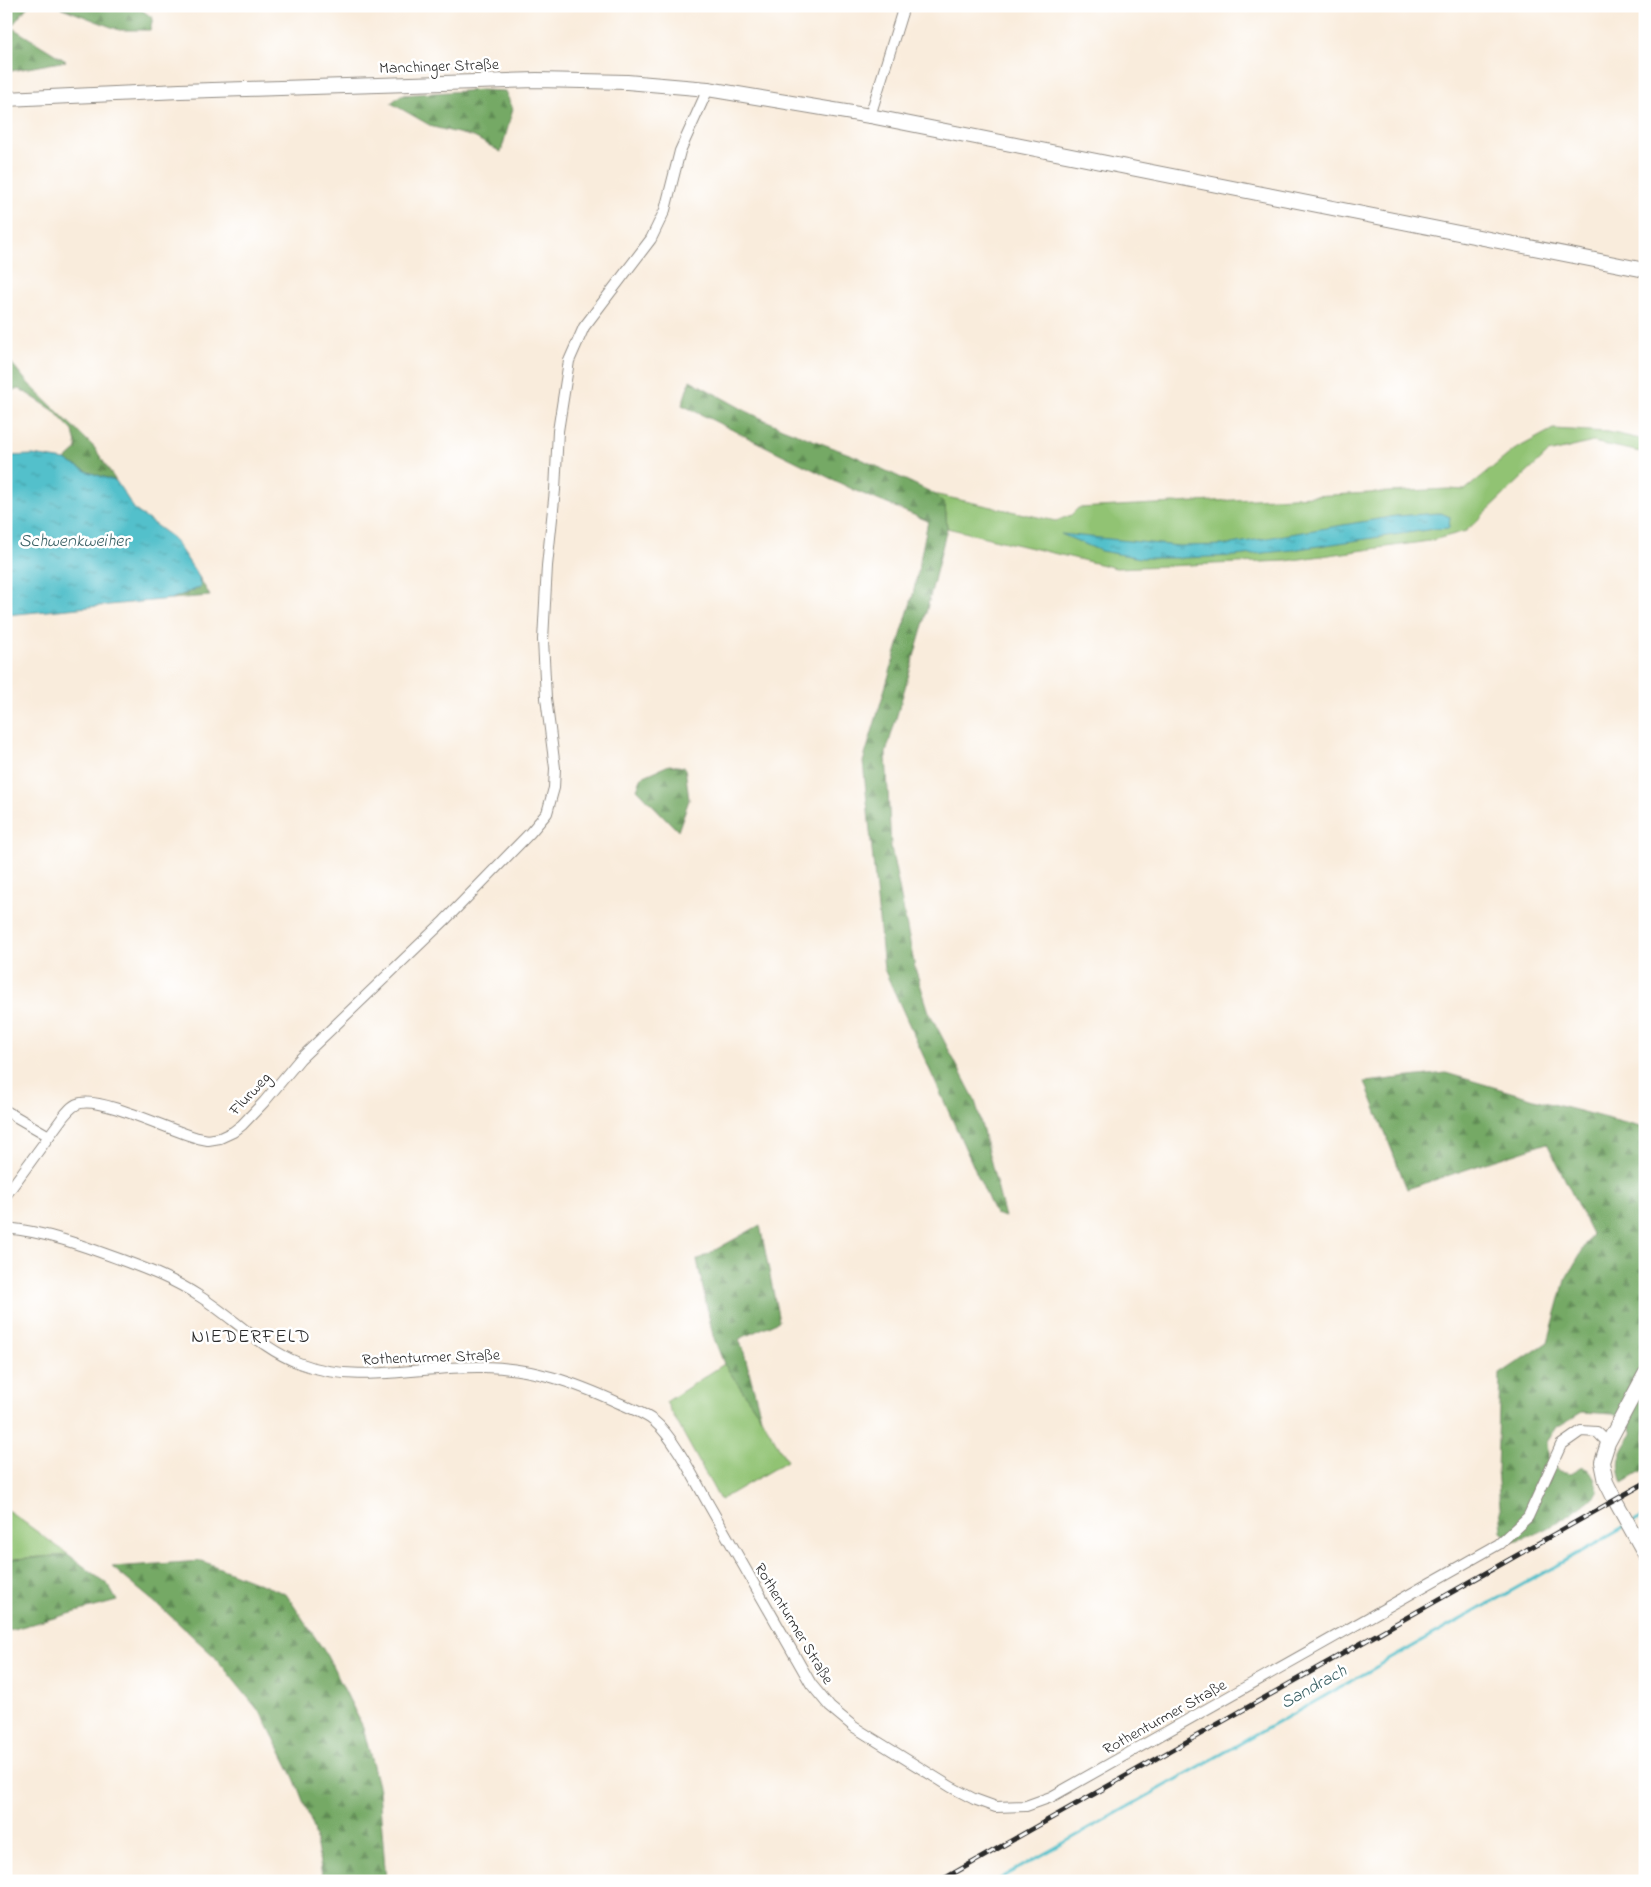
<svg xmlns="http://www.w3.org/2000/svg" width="1651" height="1887" font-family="'Indie Flower',sans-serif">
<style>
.green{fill:#91c373;stroke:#5e774f}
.forest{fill:url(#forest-firs);stroke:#506a48}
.water{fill:url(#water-ripples);stroke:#3f767b}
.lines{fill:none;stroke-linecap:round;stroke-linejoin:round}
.stream{stroke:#53c0cb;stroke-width:3}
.street-casing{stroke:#928c84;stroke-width:12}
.secondary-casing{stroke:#928c84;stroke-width:16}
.street{stroke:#fff;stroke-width:10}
.secondary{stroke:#fff;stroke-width:14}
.rail-casing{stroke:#2b2b2b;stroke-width:5}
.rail{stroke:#fff;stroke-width:3;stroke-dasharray:9;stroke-linecap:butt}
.labels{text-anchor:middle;stroke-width:5;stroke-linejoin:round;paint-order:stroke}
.street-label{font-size:16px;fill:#2b2b2b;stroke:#fff}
.water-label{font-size:18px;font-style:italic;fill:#395f63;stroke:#fff}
.quarter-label{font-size:19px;letter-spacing:1px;fill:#2b2b2b;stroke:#fff}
</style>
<defs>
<pattern id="forest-firs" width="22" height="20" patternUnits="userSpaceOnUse" patternTransform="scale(1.25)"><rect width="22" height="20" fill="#74a965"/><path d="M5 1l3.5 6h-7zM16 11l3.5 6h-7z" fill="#5f8a53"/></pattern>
<pattern id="water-ripples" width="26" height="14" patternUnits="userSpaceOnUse" patternTransform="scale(1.25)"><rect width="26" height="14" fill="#53c0cb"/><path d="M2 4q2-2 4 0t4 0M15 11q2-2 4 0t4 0" fill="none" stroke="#459ca5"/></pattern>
</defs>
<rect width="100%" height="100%" fill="#fff"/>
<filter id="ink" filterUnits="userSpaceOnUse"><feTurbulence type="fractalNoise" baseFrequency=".02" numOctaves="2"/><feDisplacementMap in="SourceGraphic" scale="10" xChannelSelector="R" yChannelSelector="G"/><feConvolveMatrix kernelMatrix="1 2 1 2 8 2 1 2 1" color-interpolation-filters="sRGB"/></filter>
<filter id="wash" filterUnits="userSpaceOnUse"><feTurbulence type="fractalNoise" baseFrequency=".0096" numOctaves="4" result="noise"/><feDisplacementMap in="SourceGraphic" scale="20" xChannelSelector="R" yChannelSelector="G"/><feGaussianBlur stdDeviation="1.12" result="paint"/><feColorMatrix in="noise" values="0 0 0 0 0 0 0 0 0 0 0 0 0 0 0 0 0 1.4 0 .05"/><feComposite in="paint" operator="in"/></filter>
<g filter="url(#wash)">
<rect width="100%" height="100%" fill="#f9ecdc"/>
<g class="green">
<path d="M 1553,429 L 1608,432 L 1645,440 L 1645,453 L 1593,442 L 1548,453 L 1466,531 L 1429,541 L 1286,561 L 1116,568 L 947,528 L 945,505 L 933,494 L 1056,521 L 1071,515 L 1078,508 L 1448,489 L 1465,490 L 1514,450 Z"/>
<path d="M 724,1364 L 761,1417 L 787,1461 L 720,1500 L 666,1402 Z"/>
<path d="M 6,1509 L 69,1555 L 15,1559 L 6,1562 Z"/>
</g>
<g class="forest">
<path d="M 6,6 L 28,6 L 11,27 L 66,61 L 6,72 Z"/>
<path d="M 57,6 L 136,6 L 153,18 L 150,30 L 119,30 Z"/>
<path d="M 481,90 L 505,91 L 513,109 L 501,152 L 474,137 L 433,127 L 391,103 L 401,95 Z"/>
<path d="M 6,353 L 9,360 L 28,383 L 94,447 L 116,481 L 88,472 L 65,460 L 77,449 L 73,431 L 53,410 L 20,389 L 6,392 Z"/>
<path d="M 690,380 L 746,411 L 782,428 L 857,457 L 933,493 L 945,505 L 947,528 L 922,629 L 886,753 L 891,847 L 915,968 L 929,1012 L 975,1100 L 1005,1217 L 995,1214 L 884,969 L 863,762 L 913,595 L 928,521 L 856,491 L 682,405 Z"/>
<path d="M 199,577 L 210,596 L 171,599 L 201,587 Z"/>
<path d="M 669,765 L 685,767 L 689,800 L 678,831 L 637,789 L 642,777 Z"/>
<path d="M 1446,1073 L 1548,1103 L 1645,1128 L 1645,1470 L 1623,1483 C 1615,1461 1621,1451 1633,1434 L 1628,1421 L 1613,1414 L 1582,1412 L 1557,1427 L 1547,1442 L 1549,1461 L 1559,1472 L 1570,1474 L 1582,1467 C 1596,1472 1596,1479 1598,1492 C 1580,1511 1539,1537 1513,1541 L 1502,1531 L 1497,1470 L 1500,1374 L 1548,1342 L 1565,1280 L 1592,1234 L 1547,1143 L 1407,1189 L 1365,1082 Z"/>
<path d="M 760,1225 L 779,1321 L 739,1339 L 744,1352 L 761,1417 L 724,1364 L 713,1336 L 697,1260 Z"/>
<path d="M 69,1555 L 108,1585 L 117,1601 L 6,1631 L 6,1562 L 15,1559 Z"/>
<path d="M 202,1561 L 286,1594 L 327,1655 L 363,1727 L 379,1790 L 386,1881 L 323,1881 L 314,1829 L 294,1778 L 263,1716 L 215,1657 L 165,1611 L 112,1567 Z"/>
</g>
<g class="water">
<path d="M 33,455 L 65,460 L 88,472 L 116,481 L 135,510 L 173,538 L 199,577 L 201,587 L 171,599 L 6,615 L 6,456 Z"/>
<path d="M 1441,513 L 1450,517 L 1449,528 L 1434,529 L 1292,550 L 1235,556 L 1183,558 L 1141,558 L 1101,551 L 1061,534 L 1179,546 L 1226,545 L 1396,516 Z"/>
</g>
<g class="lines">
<g class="stream">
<path d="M 1632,1523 L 1645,1516"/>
<path d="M 996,1881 L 1625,1527"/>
</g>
</g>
</g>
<g filter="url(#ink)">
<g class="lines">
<defs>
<g id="street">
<path d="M 870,116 L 904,6"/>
<path d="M 6,1111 L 49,1136"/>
<path d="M 6,1195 L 63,1117 C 68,1111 73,1104 81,1103 C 104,1098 171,1131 198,1138 L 208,1140 L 220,1138 L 233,1132 L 242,1125 L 264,1102 L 300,1059 L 444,921 L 530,833 L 547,813 L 554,788 L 555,768 L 546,698 L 543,640 L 547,566 L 555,490 L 558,431 L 569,361 L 584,327 L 651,239 L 665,210 L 680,151 L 708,89"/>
<path d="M 6,1228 C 47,1232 84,1246 122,1260 C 149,1270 175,1280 199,1296 C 233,1317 262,1349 299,1363 C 358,1386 423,1365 484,1367 C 534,1368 573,1382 619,1403 C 630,1408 644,1413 654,1421 C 674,1437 696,1482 709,1505 C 743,1565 777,1625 811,1684 L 830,1707 L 854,1727 L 951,1787 L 974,1799 L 996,1807 L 1026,1806 L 1051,1797 L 1499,1544 L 1528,1517 L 1561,1445 L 1581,1431 L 1597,1432 L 1608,1443"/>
</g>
<g id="secondary">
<path d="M 6,99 L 180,91 L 537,80 L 627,82 L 708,89 L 870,116 L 1645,270"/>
<path d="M 1645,1374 L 1608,1443 L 1602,1462 L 1606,1482 L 1615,1500 L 1645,1554"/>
</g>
</defs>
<use href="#street" class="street-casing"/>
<use href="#secondary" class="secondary-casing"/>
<use href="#street" class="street"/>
<use href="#secondary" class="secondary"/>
<defs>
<path id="rail" d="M 940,1881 L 1645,1483"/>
</defs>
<use href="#rail" class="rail-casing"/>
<use href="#rail" class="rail"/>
</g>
</g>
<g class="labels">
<g class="street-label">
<text transform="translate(439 65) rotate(-2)" y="6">Manchinger Straße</text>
<text transform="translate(249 1093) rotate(-47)" y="6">Flurweg</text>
<text transform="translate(431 1356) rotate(-2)" y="6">Rothenturmer Straße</text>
<text transform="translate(795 1623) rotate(59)" y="6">Rothenturmer Straße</text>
<text transform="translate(1164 1716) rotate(-29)" y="6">Rothenturmer Straße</text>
</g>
<g class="water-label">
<text x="74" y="546">Schwenkweiher</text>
<text transform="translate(1313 1686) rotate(-29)" y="6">Sandrach</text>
</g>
<g class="quarter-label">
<text x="251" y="1342">NIEDERFELD</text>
</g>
</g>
<rect width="1651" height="1887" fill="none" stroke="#fff" stroke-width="25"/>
</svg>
